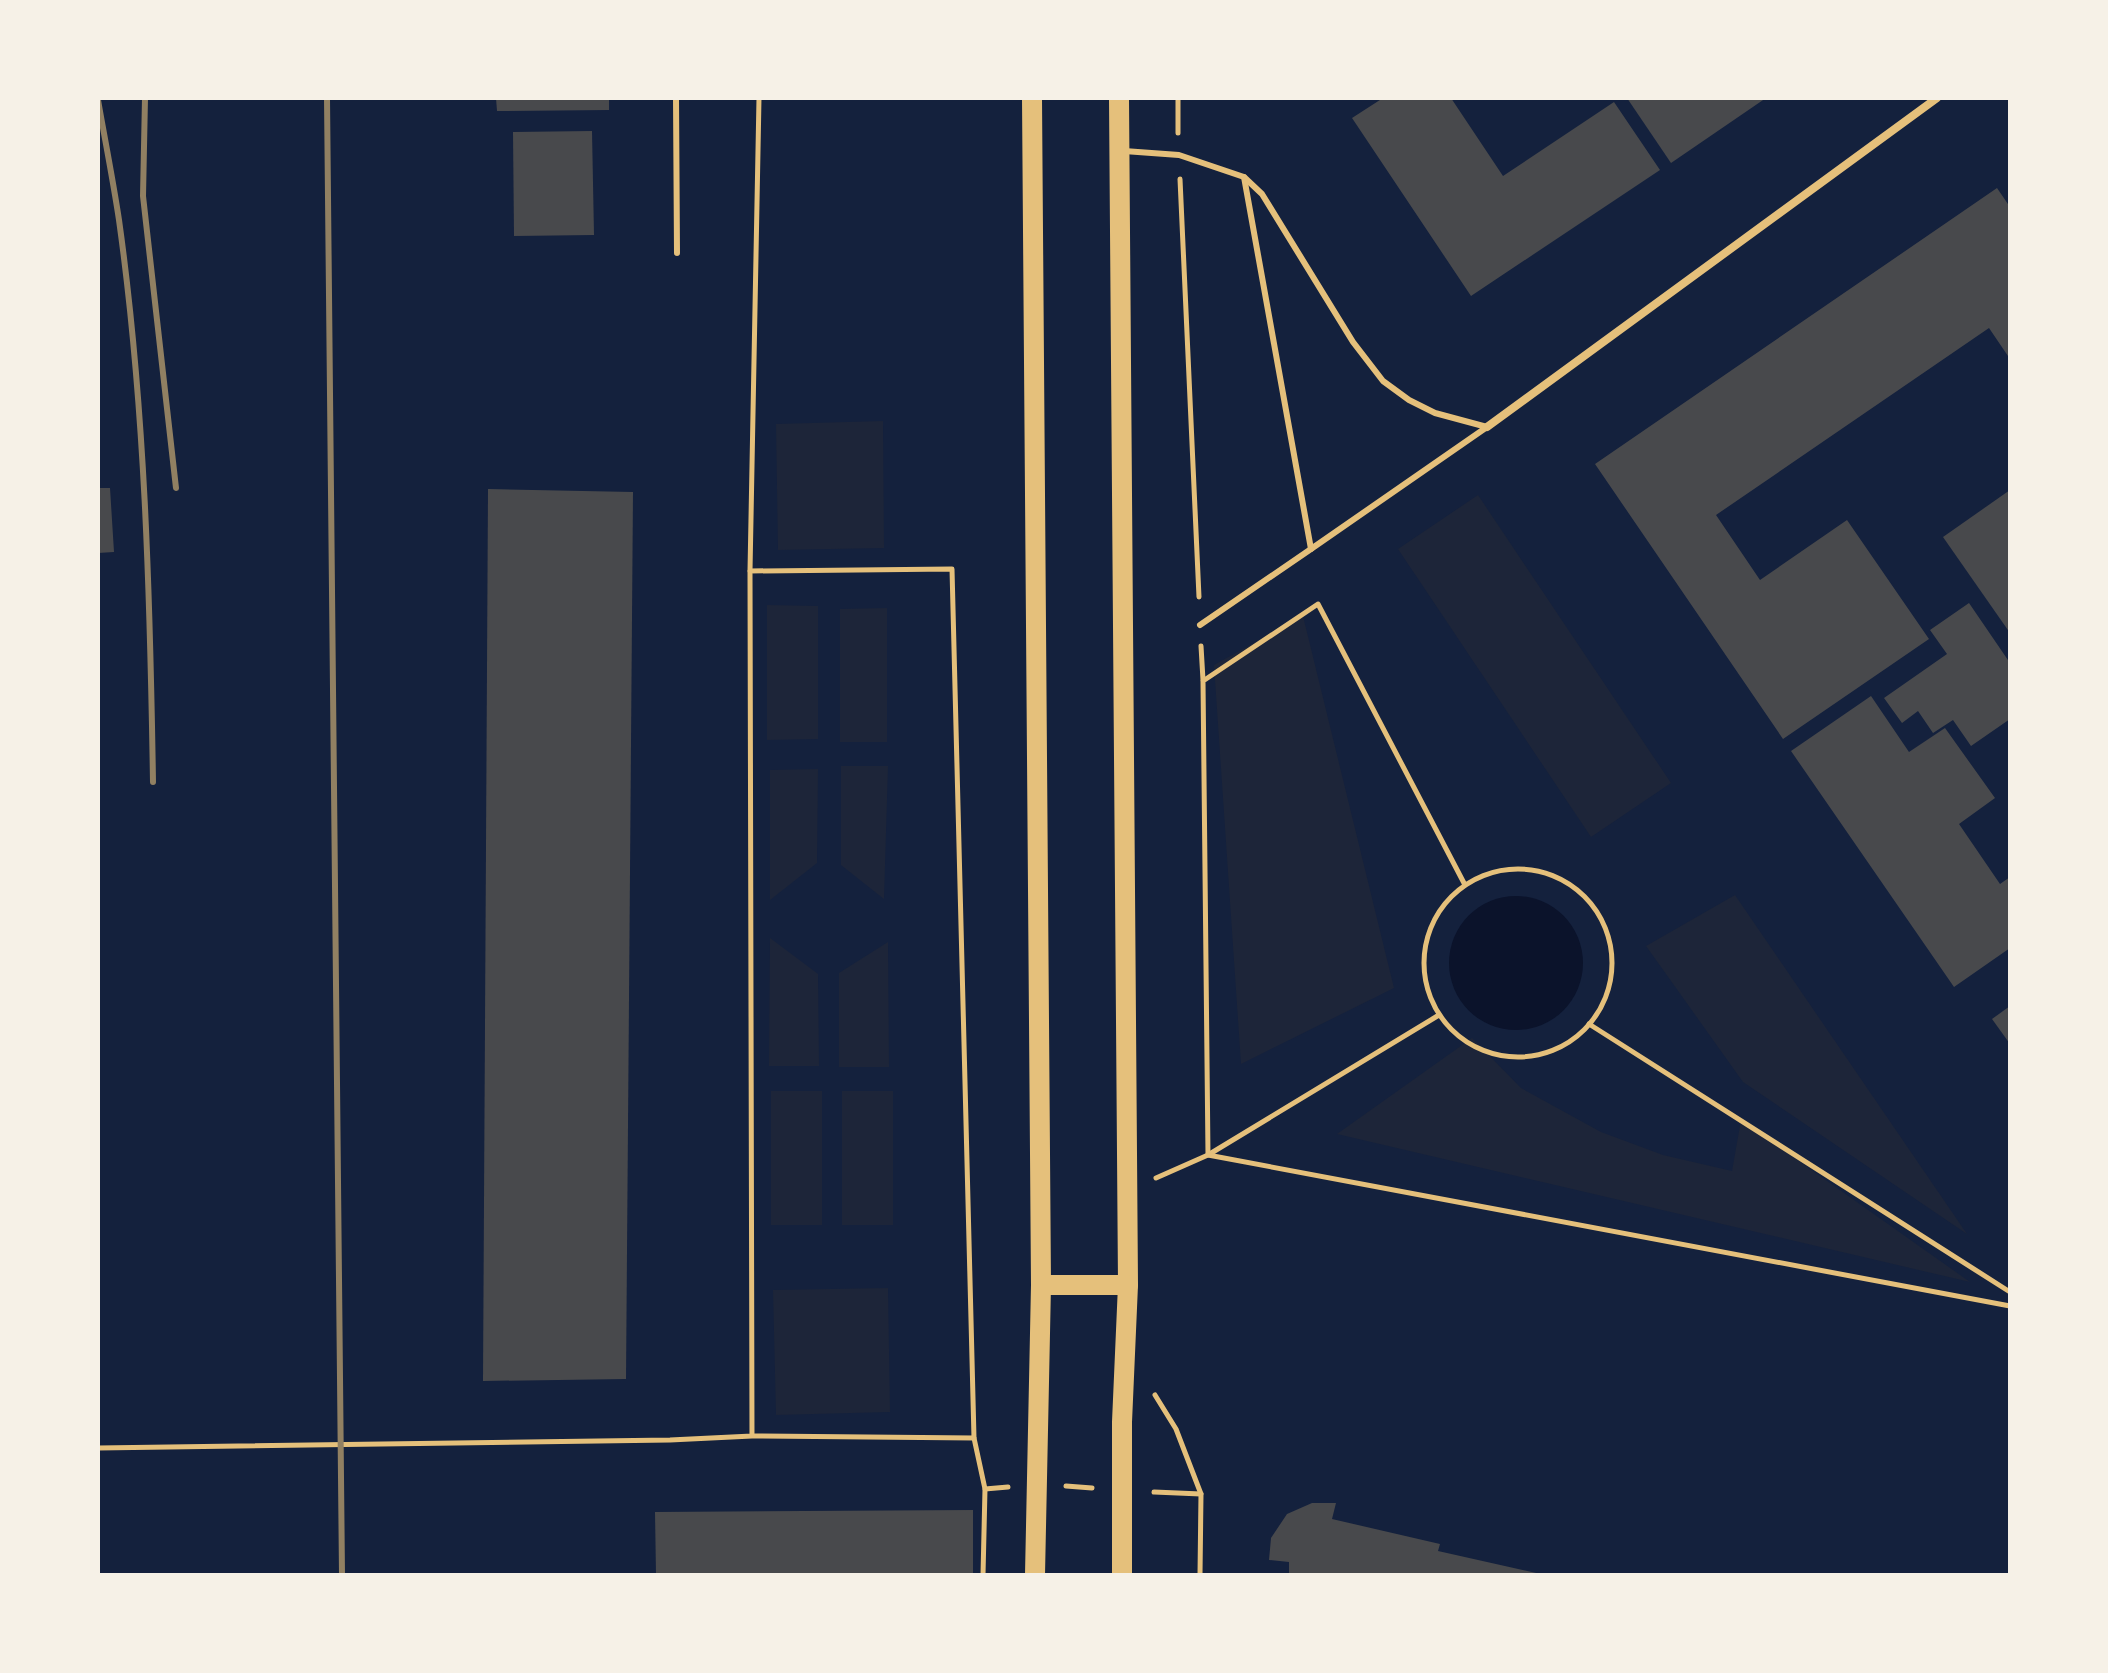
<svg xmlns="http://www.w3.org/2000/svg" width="2108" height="1673" font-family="Commissioner,sans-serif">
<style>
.green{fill:#1d2539}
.water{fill:#0b132b}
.building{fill:#48494c}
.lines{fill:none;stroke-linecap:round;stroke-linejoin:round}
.path{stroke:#e5c07b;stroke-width:5}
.service{stroke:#e5c07b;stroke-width:6}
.minor{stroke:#e5c07b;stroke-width:8}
.primary{stroke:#e5c07b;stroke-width:20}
.rail{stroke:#918062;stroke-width:6}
</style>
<rect width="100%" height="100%" fill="#14213d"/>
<g class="green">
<path d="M 883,421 L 884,548 L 778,550 L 776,424 Z"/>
<path d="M 1478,495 L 1671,783 L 1591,837 L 1398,549 Z"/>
<path d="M 767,605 L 818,606 L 818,739 L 767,740 Z"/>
<path d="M 887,608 L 887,742 L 840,742 L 840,609 Z"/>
<path d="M 1303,616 L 1394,988 L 1241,1064 L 1214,665 Z"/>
<path d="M 841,766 L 888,766 L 884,899 L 841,865 Z"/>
<path d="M 818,769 L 817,863 L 770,900 L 770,770 Z"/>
<path d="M 1735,895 L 1967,1234 L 1743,1082 L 1646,946 Z"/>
<path d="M 770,938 L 818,974 L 819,1066 L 769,1066 Z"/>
<path d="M 888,942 L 889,1067 L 839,1067 L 839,973 Z"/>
<path d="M 1472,1038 L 1521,1088 L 1601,1132 L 1663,1155 L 1732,1171 L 1741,1120 L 1970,1282 L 1337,1134 Z"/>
<rect x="771" y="1091" width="51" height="134"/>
<rect x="842" y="1091" width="51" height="134"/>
<path d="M 888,1288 L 890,1412 L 776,1415 L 773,1290 Z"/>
</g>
<circle class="water" cx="1516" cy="963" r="67"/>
<g class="building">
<path d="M 496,98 L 609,98 L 609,110 L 497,111 Z"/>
<path d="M 1383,98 L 1451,98 L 1503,176 L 1614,102 L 1660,170 L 1471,296 L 1352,118 Z"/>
<path d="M 1627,98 L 1766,98 L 1671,163 Z"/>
<path d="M 592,131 L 594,235 L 514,236 L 513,132 Z"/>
<path d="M 1997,188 L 2010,207 L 2010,359 L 1989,328 L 1716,515 L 1760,580 L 1847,520 L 1929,639 L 1783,739 L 1595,464 Z"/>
<path d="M 98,488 L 110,488 L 114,552 L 98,553 Z"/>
<path d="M 488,489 L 633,492 L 626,1379 L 483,1381 Z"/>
<path d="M 2010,490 L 2010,633 L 1943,537 Z"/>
<path d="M 1969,603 L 2010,663 L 2010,719 L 1971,746 L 1953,720 L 1933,733 L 1918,711 L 1902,723 L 1884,698 L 1947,654 L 1930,630 Z"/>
<path d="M 1871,696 L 1909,752 L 1945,728 L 1995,798 L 1959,824 L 2000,884 L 2010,877 L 2010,948 L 1954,987 L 1791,751 Z"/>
<path d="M 2010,1006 L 2010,1044 L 1992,1019 Z"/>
<path d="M 1312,1503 L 1336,1503 L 1332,1519 L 1440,1544 L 1438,1551 L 1545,1575 L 1289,1575 L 1289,1562 L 1269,1560 L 1271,1538 L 1287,1514 Z"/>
<path d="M 973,1510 L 973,1573 L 656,1575 L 655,1512 Z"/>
</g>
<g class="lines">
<g class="path">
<path d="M 1178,98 L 1178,133"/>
<path d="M 1180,179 L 1199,597"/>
<path d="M 750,571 L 759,98"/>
<path d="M 1201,646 L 1203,680"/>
<circle cx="1518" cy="963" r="94"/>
<path d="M 1465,885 L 1318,604 L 1203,681 L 1208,1155 L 2010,1306"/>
<path d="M 1589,1024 L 2010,1292"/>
<path d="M 1156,1178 L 1208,1155 L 1439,1015"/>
<path d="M 1155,1395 L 1176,1429 L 1201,1494 L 1200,1575"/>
<path d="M 974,1438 L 985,1489 L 1008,1487"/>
<path d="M 98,1448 L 670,1440 L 752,1436 L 974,1438 L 952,569 L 750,571 L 752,1436"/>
<path d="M 1066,1486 L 1092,1488"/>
<path d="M 1154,1492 L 1201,1494"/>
<path d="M 983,1575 L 985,1489"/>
</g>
<g class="service">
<path d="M 676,98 L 677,253"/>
<path d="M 1124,151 L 1179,155 L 1244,177 L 1262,194 L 1353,342 L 1383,381 L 1409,400 L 1435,413 L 1487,427"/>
<path d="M 1244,177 L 1311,549 L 1487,427"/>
<path d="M 1200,625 L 1311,549"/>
</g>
<path class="minor" d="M 1487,427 L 1937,98"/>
<g class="primary">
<path d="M 1032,98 L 1041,1285 L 1035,1575"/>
<path d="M 1119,98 L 1128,1285 L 1122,1422 L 1122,1575"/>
<path d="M 1041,1285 L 1128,1285"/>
</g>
<g class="rail">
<path d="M 145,98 L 143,196 L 176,488"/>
<path d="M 327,98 L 342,1575"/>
<path d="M 98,100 C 105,140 113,180 119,220 C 145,406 150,594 153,782"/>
</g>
</g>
<rect width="2108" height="1673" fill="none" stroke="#f6f1e7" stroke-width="200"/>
</svg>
